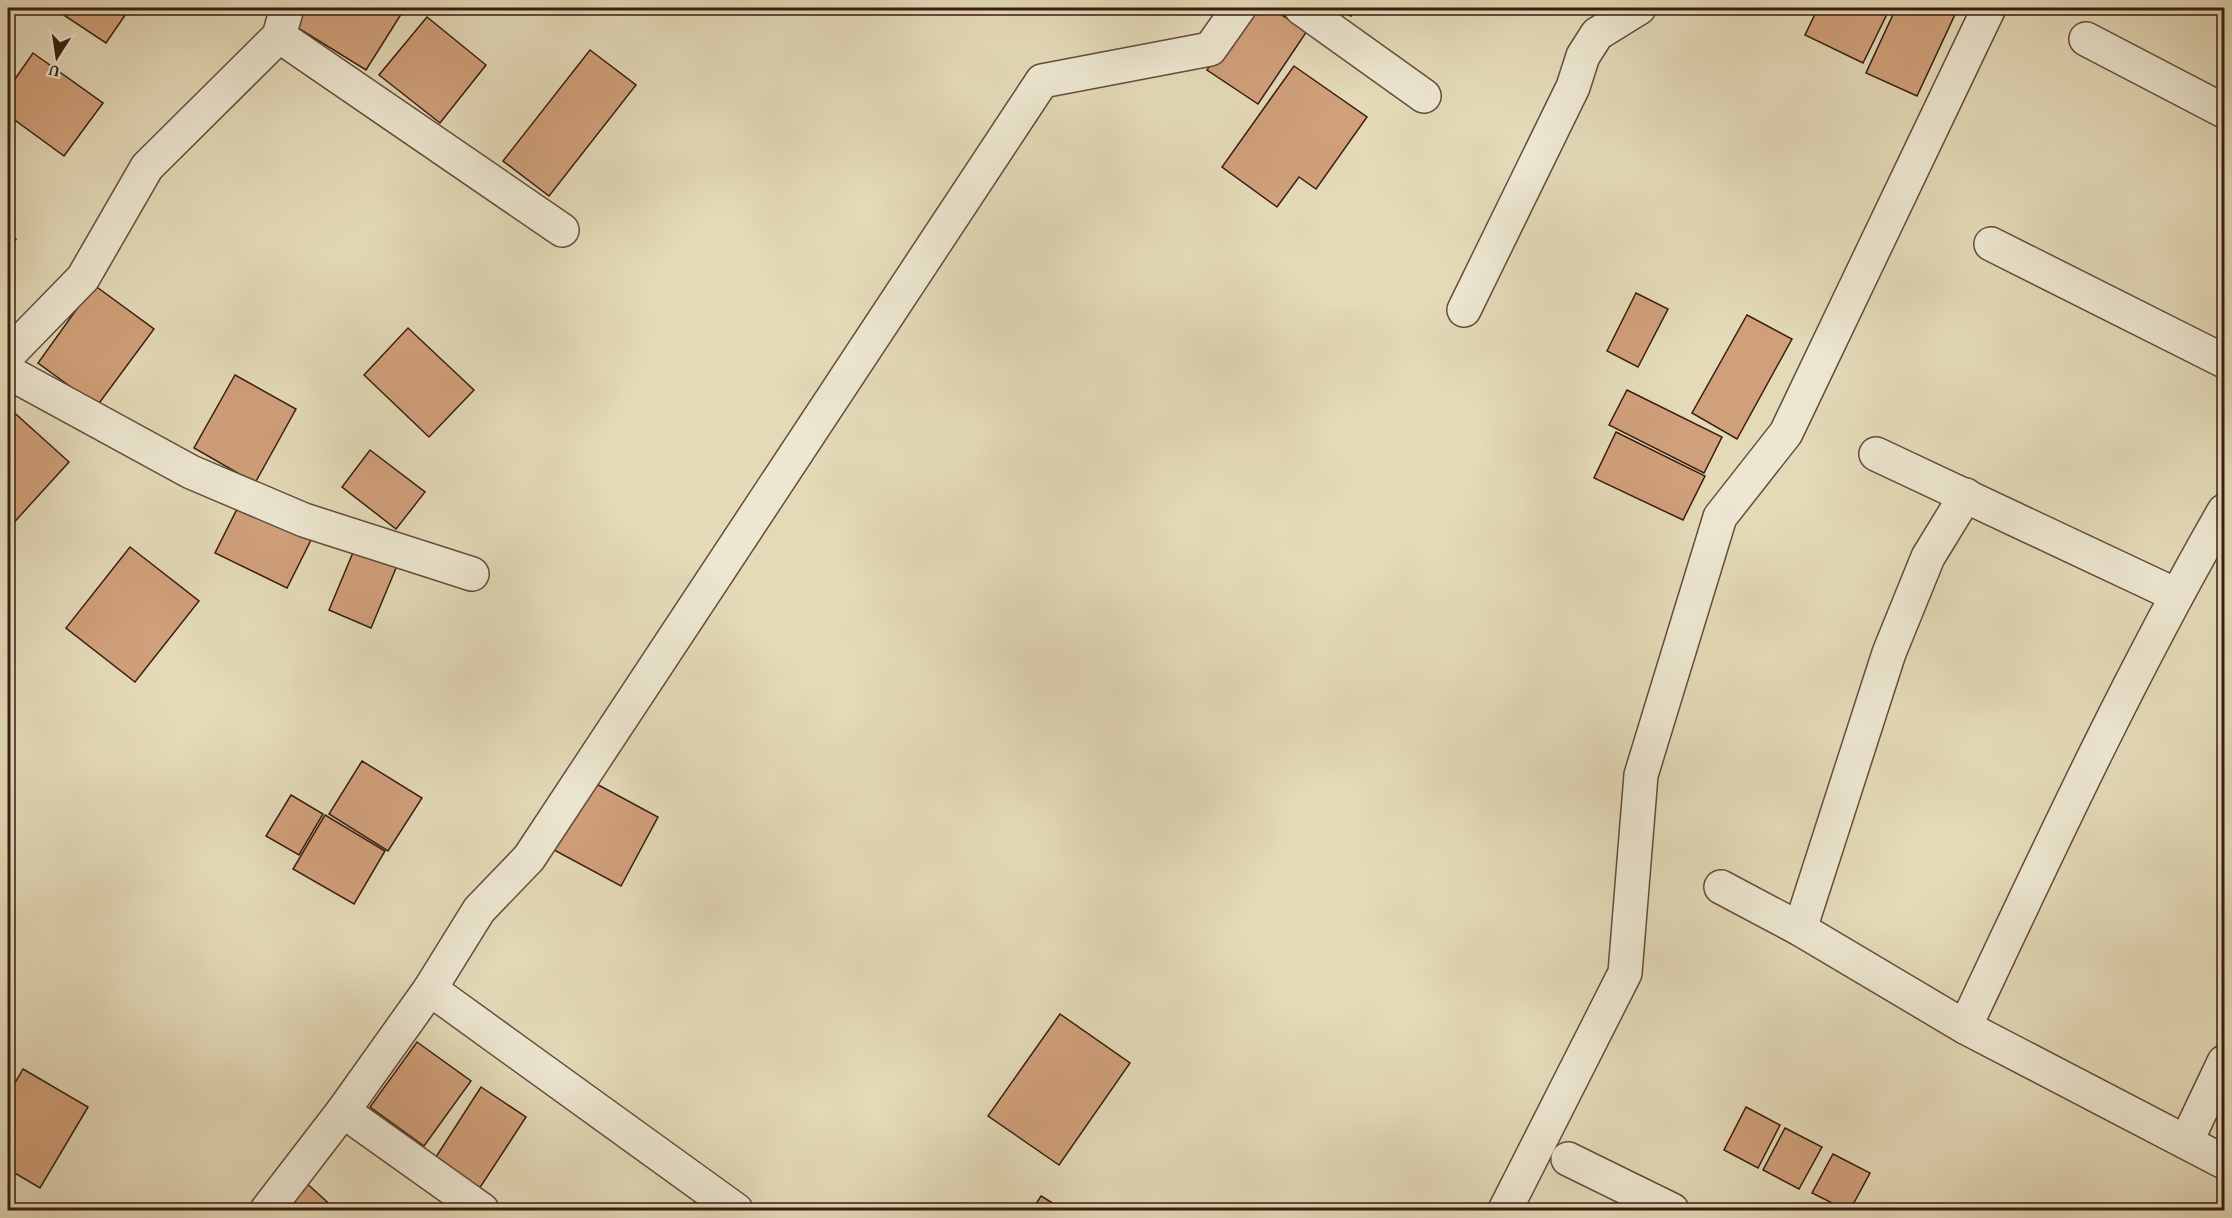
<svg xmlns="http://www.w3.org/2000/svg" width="2232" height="1218" font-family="'Gentium Book Plus',serif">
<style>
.building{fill:#d0a07a;stroke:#391d11;stroke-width:1.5}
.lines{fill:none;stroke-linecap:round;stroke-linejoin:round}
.minor-casing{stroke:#644c3b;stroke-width:36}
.minor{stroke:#ede7d1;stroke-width:33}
</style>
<rect width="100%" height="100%" fill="#e4dab8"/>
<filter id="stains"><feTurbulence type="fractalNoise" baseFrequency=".00333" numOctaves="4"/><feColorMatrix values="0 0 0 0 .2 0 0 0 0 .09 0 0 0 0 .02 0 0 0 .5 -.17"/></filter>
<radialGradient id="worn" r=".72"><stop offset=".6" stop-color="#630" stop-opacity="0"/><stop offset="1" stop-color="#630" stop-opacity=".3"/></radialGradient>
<g class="building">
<path d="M 53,8 L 130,8 L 106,43 Z"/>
<path d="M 299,8 L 405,8 L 366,70 L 290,23 Z"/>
<path d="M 1249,8 L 1271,8 L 1307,31 L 1258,104 L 1207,70 Z"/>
<path d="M 1334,8 L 1356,8 L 1351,16 Z"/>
<path d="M 1818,8 L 1890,8 L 1863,63 L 1805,35 Z"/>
<path d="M 1896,8 L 1958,8 L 1917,96 L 1866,73 Z"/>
<path d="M 427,17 L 486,65 L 440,123 L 379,75 Z"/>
<path d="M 590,50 L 636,85 L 549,196 L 503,161 Z"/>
<path d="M 33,53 L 103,103 L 64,156 L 8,115 L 8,89 Z"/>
<path d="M 1294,66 L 1367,117 L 1316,189 L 1299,177 L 1277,207 L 1222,167 Z"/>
<path d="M 8,232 L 16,239 L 8,250 Z"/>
<path d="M 94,285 L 154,329 L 97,406 L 38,363 Z"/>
<path d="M 1636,293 L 1668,309 L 1638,367 L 1607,351 Z"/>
<path d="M 1747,315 L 1792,339 L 1737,439 L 1692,413 Z"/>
<path d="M 408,328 L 474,390 L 429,437 L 364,375 Z"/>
<path d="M 235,375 L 296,409 L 255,483 L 194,448 Z"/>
<path d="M 1627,390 L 1722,437 L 1704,473 L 1609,425 Z"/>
<path d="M 8,407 L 69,462 L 8,529 Z"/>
<path d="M 1616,432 L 1705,476 L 1683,520 L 1594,478 Z"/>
<path d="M 370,450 L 425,492 L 396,529 L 342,487 Z"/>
<path d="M 240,503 L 312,538 L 287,588 L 215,553 Z"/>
<path d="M 357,543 L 399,561 L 371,628 L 329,610 Z"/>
<path d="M 130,547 L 199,601 L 135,682 L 66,628 Z"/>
<path d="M 362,761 L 422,798 L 388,851 L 329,814 Z"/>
<path d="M 591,781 L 658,817 L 621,886 L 554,850 Z"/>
<path d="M 291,795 L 323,814 L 299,855 L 266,836 Z"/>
<path d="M 325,815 L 385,851 L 354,904 L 293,869 Z"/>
<path d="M 1060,1014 L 1130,1063 L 1059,1165 L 988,1116 Z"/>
<path d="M 417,1042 L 471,1081 L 424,1146 L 370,1107 Z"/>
<path d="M 23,1069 L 88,1107 L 40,1188 L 8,1169 L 8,1095 Z"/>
<path d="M 481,1087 L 526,1117 L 479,1189 L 434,1160 Z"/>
<path d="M 1746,1107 L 1780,1125 L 1758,1168 L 1724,1150 Z"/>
<path d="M 1785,1128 L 1822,1147 L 1799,1189 L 1763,1170 Z"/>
<path d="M 1833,1154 L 1870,1173 L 1850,1210 L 1846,1210 L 1812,1193 Z"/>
<path d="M 303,1180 L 336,1210 L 273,1210 Z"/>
<path d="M 1041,1196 L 1064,1210 L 1032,1210 Z"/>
</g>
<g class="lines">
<defs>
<g id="minor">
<path d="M 1301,8 L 1424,96"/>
<path d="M 279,36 L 562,230"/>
<path d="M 2086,39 L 2224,111"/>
<path d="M 1991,244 L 2224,361"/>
<path d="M 1464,310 L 1573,87 L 1583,56 L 1597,34 L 1639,8"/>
<path d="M 8,355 L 83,278 L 147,167 L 279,36 L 287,8"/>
<path d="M 8,372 L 191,472 L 304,520 L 472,574"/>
<path d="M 1876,454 L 2176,595"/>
<path d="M 1721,887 L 1800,929 L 1965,1027 L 2224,1162"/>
<path d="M 1800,929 L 1889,653 L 1928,557 L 1966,495"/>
<path d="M 430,989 L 736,1210"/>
<path d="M 1965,1027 C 2047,853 2128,678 2224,511"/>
<path d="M 343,1111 L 482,1210"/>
<path d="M 2186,1142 L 2224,1062"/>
<path d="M 1568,1159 L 1672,1210"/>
<path d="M 267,1210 L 343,1111 L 430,989 L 479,910 L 529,858 L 1042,81 L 1210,49 L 1239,8"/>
<path d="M 1505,1210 L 1625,973 L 1641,775 L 1720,517 L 1786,433 L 1989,8"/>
</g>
</defs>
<use href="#minor" class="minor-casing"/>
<use href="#minor" class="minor"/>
</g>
<rect width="2232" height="1218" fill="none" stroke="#e4dab8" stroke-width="30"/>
<rect x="9" y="9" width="2214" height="1200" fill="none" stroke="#391d11" stroke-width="3"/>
<rect x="15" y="15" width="2202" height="1188" fill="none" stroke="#391d11" stroke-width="1.5"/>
<g transform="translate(57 57) rotate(192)" stroke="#ede7d1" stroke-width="4.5" paint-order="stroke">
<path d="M0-4.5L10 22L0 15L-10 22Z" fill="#391d11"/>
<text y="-9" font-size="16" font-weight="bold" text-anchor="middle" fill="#391d11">U</text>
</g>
<rect width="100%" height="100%" filter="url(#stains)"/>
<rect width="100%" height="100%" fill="url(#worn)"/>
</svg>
